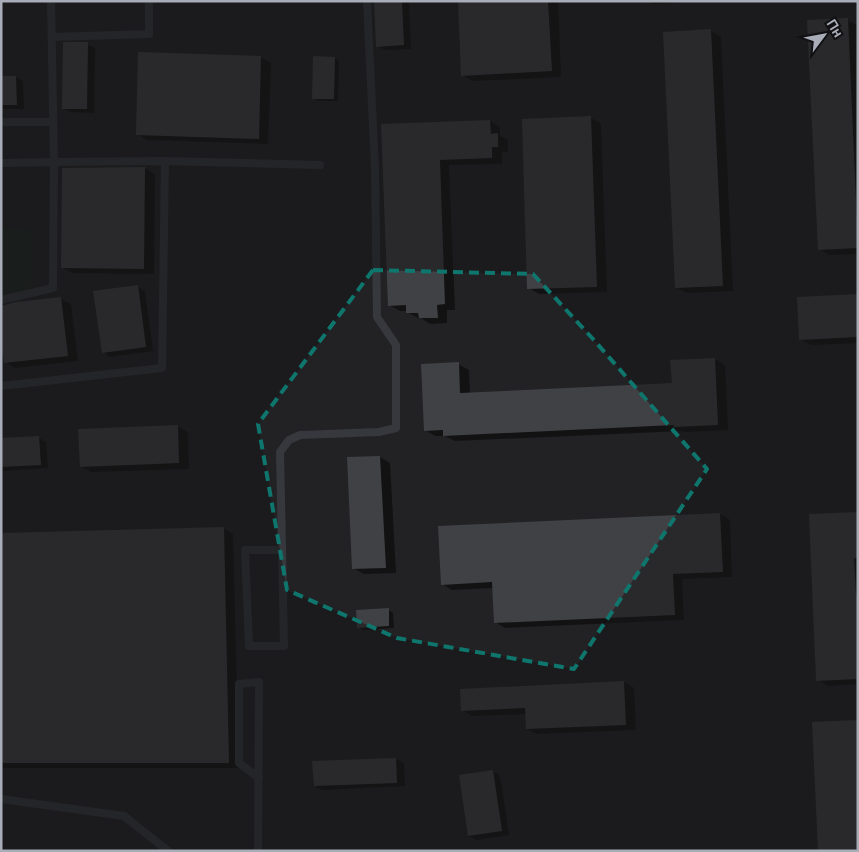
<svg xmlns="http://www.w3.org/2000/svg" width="859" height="852" font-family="Ubuntu,sans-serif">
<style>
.built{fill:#222225}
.green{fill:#1e261f}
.shadow{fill:#0007}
.building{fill:#404145}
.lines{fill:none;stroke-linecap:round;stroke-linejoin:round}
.lane{stroke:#37383d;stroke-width:8}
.marked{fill:none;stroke:#0f766e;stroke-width:4;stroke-dasharray:10 6;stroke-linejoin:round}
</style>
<rect width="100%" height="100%" fill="#161618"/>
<rect class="built" x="1" y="1" width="857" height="850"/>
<path class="green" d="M 1,228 L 33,231 L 31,290 L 1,295 Z"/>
<g class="shadow">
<path d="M 375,1 L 409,1 L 411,49 L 385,50 L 377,46 Z"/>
<path d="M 459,1 L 558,1 L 561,77 L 473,81 L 462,75 Z"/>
<path d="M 648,1 L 706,1 L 652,4 Z"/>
<path d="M 847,20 L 857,25 L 858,33 L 858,254 L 829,255 L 819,249 Z"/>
<path d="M 711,31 L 721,37 L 733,291 L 687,293 L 677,288 Z"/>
<path d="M 87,44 L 95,48 L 94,113 L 71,112 L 63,108 Z"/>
<path d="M 260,57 L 271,63 L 268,144 L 147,140 L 137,134 Z"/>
<path d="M 335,58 L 339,61 L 338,101 L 318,101 L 314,98 Z"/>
<path d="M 1,77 L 16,77 L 23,81 L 24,109 L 1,109 Z"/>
<path d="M 591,118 L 601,124 L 607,292 L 539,294 L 529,288 Z"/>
<path d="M 490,121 L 500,127 L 500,136 L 508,140 L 508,152 L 502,152 L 502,164 L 449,165 L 455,310 L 447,310 L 447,323 L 430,324 L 421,318 L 418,318 L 407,312 L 407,311 L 400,311 L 389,305 L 382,125 Z"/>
<path d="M 145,168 L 155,174 L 154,274 L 72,273 L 62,267 Z"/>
<path d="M 138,287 L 145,291 L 153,351 L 110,357 L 103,352 Z"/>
<path d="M 858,296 L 858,343 L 811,345 L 800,339 Z"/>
<path d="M 61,299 L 71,304 L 78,361 L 15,368 L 5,362 Z"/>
<path d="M 715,359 L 725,365 L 728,430 L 685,432 L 683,431 L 455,441 L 445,436 L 435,436 L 425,430 L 458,364 L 469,370 L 470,394 L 673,385 Z"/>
<path d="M 177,426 L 188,432 L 189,469 L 91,472 L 81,466 Z"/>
<path d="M 39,438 L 46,442 L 48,468 L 1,471 L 1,440 Z"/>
<path d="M 380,457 L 390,463 L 396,573 L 364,574 L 353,568 Z"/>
<path d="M 720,514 L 730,520 L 732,577 L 682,579 L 684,620 L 505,628 L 495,622 L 493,588 L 452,590 L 442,584 Z"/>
<path d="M 858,514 L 858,684 L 828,686 L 818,680 Z"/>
<path d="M 223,528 L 233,534 L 239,768 L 1,768 L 1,535 Z"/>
<path d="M 388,610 L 393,613 L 394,628 L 363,630 L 358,627 Z"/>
<path d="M 624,682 L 634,688 L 636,730 L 537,734 L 527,729 L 527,714 L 472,716 L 462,710 Z"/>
<path d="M 396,759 L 404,763 L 405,786 L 322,790 L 315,786 Z"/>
<path d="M 493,771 L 500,776 L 509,835 L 477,840 L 469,836 Z"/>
</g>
<g class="building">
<path d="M 374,1 L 402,1 L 404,45 L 376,47 Z"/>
<path d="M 458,1 L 548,1 L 552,71 L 461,76 Z"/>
<path d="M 848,18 L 858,248 L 818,250 L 807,20 Z"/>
<path d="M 711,29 L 723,286 L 675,288 L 663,32 Z"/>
<path d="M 63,42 L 88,42 L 87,109 L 62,109 Z"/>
<path d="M 138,52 L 261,56 L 259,139 L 136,135 Z"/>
<path d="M 313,56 L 335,57 L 334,99 L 312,99 Z"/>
<path d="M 1,76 L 16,76 L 17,105 L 1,105 Z"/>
<path d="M 591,116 L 597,287 L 527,289 L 522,119 Z"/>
<path d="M 490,120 L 491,134 L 498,133 L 498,147 L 492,147 L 492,158 L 440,160 L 445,304 L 437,305 L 438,318 L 419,318 L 418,313 L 406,313 L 406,305 L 388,306 L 381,124 Z"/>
<path d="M 145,167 L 144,269 L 61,268 L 62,168 Z"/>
<path d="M 138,285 L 146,347 L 102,353 L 93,291 Z"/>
<path d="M 858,294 L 858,337 L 799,340 L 797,297 Z"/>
<path d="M 61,297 L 68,356 L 4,363 L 1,340 L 1,306 L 16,302 Z"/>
<path d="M 715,358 L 718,425 L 674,427 L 674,425 L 443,436 L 443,430 L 424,431 L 421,364 L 459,362 L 460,393 L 672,383 L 670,360 Z"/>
<path d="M 178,425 L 179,463 L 80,467 L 78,429 Z"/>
<path d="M 39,436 L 41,465 L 1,467 L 1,438 Z"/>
<path d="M 380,456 L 386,568 L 352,569 L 347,457 Z"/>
<path d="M 858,512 L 858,558 L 854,558 L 856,595 L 858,595 L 858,679 L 816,681 L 809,514 Z"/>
<path d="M 720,513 L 723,572 L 673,574 L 675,615 L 494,623 L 492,582 L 441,585 L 438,526 Z"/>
<path d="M 224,527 L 229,763 L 1,763 L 1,533 Z"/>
<path d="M 389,608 L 389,626 L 357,628 L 356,610 Z"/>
<path d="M 624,681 L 626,725 L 526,729 L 525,708 L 461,711 L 460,689 Z"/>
<path d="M 858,720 L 858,851 L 818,851 L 812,722 Z"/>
<path d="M 396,758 L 397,783 L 314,786 L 312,761 Z"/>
<path d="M 493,770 L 502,831 L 468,836 L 459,775 Z"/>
</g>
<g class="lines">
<g class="lane">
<path d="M 51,1 L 54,162 L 165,161 L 320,165"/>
<path d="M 52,37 L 149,34 L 149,1"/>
<path d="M 1,122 L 52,122"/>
<path d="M 1,163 L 54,162 L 53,288 L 1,300"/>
<path d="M 1,386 L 162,368 L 165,161"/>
<path d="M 282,550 L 245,550 L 249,646 L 284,646 L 280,452 L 289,440 L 300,435 L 379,432 L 396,428 L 396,345 L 377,317 L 375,168 L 367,1"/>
<path d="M 1,799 L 124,816 L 168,851"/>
<path d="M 258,851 L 259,682 L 239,684 L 239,763 L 259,778"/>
</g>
</g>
<path d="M0 0H859V852H0ZM 373,270 L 533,274 L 593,339 L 707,469 L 574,669 L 397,638 L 287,590 L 258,424 Z" fill="#161618" fill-opacity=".55" fill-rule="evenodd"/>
<path class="marked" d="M 373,270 L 533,274 L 593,339 L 707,469 L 574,669 L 397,638 L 287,590 L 258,424 Z"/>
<rect width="859" height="852" fill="none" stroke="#a8adb8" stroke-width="5"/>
<g transform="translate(824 35) rotate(58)" stroke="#111113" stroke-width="4" paint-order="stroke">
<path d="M0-4L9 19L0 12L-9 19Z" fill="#a8adb8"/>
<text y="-8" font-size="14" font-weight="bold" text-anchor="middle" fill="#a8adb8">Пн</text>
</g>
</svg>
